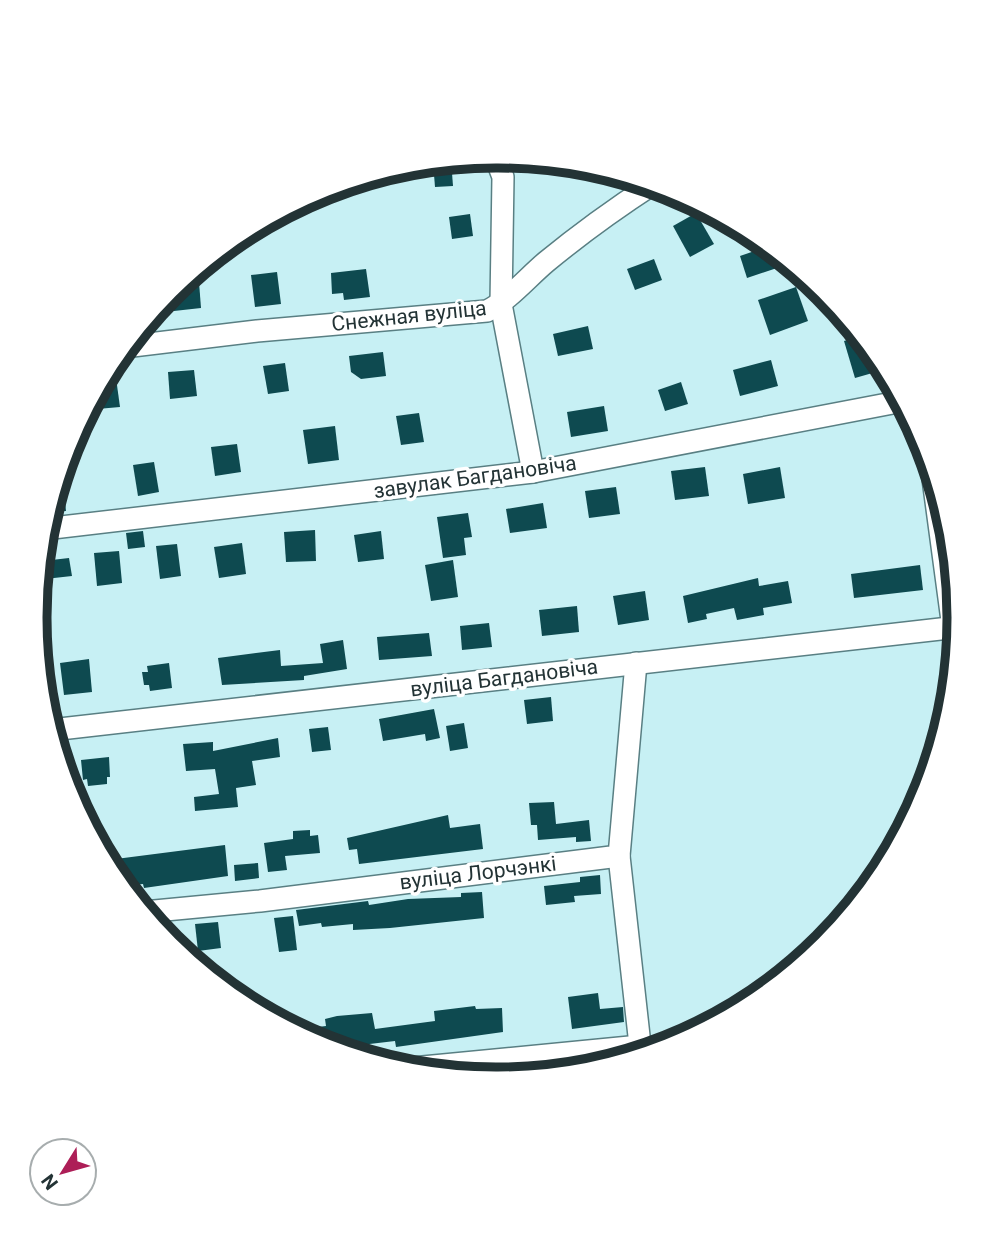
<svg xmlns="http://www.w3.org/2000/svg" width="994" height="1235" font-family="Roboto,sans-serif">
<style>
.building{fill:#0e4a50}
.lines{fill:none;stroke-linecap:round;stroke-linejoin:round}
.minor-casing{stroke:#597f83;stroke-width:24}
.minor{stroke:#fff;stroke-width:21}
.labels{text-anchor:middle;stroke-width:7;stroke-linejoin:round;paint-order:stroke}
.street-label{font-size:21px;fill:#233335;stroke:#fff}
.rim{fill:none;stroke:#233335;stroke-width:9}
</style>
<rect width="100%" height="100%" fill="#c7f0f4"/>
<g class="building">
<path d="M 451,160 L 453,186 L 435,187 L 433,162 Z"/>
<path d="M 696,213 L 714,244 L 690,257 L 673,226 Z"/>
<path d="M 470,214 L 473,236 L 452,239 L 449,217 Z"/>
<path d="M 769,246 L 777,268 L 747,278 L 740,256 Z"/>
<path d="M 654,259 L 662,280 L 635,290 L 627,269 Z"/>
<path d="M 366,269 L 370,297 L 344,300 L 343,293 L 332,294 L 331,273 Z"/>
<path d="M 277,272 L 281,304 L 255,307 L 251,275 Z"/>
<path d="M 199,282 L 201,308 L 174,311 L 171,290 L 179,284 Z"/>
<path d="M 796,287 L 808,321 L 770,335 L 758,300 Z"/>
<path d="M 588,326 L 593,349 L 558,356 L 553,334 Z"/>
<path d="M 861,336 L 880,360 L 883,370 L 855,378 L 844,341 Z"/>
<path d="M 383,352 L 386,376 L 361,379 L 351,372 L 349,356 Z"/>
<path d="M 771,360 L 778,386 L 740,396 L 733,370 Z"/>
<path d="M 285,363 L 289,391 L 268,394 L 263,366 Z"/>
<path d="M 194,370 L 197,396 L 170,399 L 168,372 Z"/>
<path d="M 116,378 L 120,407 L 86,410 L 103,380 Z"/>
<path d="M 681,382 L 688,404 L 665,411 L 658,390 Z"/>
<path d="M 604,406 L 608,431 L 571,437 L 567,412 Z"/>
<path d="M 419,413 L 424,442 L 401,445 L 396,416 Z"/>
<path d="M 335,426 L 339,460 L 308,464 L 303,430 Z"/>
<path d="M 237,444 L 241,472 L 215,476 L 211,447 Z"/>
<path d="M 154,462 L 159,492 L 138,496 L 133,465 Z"/>
<path d="M 705,467 L 709,496 L 675,500 L 671,471 Z"/>
<path d="M 780,467 L 785,498 L 748,504 L 743,474 Z"/>
<path d="M 62,469 L 66,511 L 49,512 L 52,499 Z"/>
<path d="M 616,487 L 620,514 L 589,518 L 585,491 Z"/>
<path d="M 543,503 L 547,528 L 510,533 L 506,509 Z"/>
<path d="M 468,513 L 472,537 L 464,538 L 466,555 L 443,558 L 437,517 Z"/>
<path d="M 315,530 L 316,561 L 286,562 L 284,532 Z"/>
<path d="M 143,531 L 145,547 L 128,549 L 126,533 Z"/>
<path d="M 381,531 L 384,559 L 358,562 L 354,535 Z"/>
<path d="M 242,543 L 246,574 L 219,578 L 214,547 Z"/>
<path d="M 177,544 L 181,576 L 160,579 L 156,546 Z"/>
<path d="M 119,551 L 122,583 L 97,586 L 94,553 Z"/>
<path d="M 69,558 L 72,576 L 45,579 L 43,561 Z"/>
<path d="M 453,560 L 458,597 L 431,601 L 425,565 Z"/>
<path d="M 920,565 L 923,590 L 854,598 L 851,574 Z"/>
<path d="M 758,578 L 759,586 L 788,581 L 792,603 L 763,608 L 764,615 L 737,620 L 734,608 L 706,614 L 707,619 L 688,623 L 683,596 Z"/>
<path d="M 645,591 L 649,620 L 618,625 L 613,596 Z"/>
<path d="M 577,606 L 579,632 L 542,636 L 539,610 Z"/>
<path d="M 489,623 L 492,647 L 462,650 L 460,626 Z"/>
<path d="M 429,633 L 432,656 L 379,660 L 377,637 Z"/>
<path d="M 343,640 L 347,669 L 304,676 L 304,680 L 222,685 L 218,658 L 280,650 L 281,666 L 323,663 L 320,644 Z"/>
<path d="M 89,659 L 92,692 L 64,695 L 60,663 Z"/>
<path d="M 169,663 L 172,688 L 150,691 L 149,685 L 144,685 L 142,672 L 148,672 L 147,666 Z"/>
<path d="M 551,697 L 553,721 L 527,724 L 524,700 Z"/>
<path d="M 434,709 L 440,738 L 426,741 L 425,734 L 383,741 L 379,719 Z"/>
<path d="M 464,723 L 468,748 L 450,751 L 446,726 Z"/>
<path d="M 328,727 L 331,750 L 312,752 L 309,729 Z"/>
<path d="M 278,738 L 280,757 L 252,761 L 256,785 L 236,788 L 238,807 L 195,811 L 194,797 L 219,794 L 215,769 L 186,771 L 183,744 L 213,742 L 213,751 Z"/>
<path d="M 109,757 L 110,777 L 107,777 L 107,784 L 88,786 L 87,779 L 83,780 L 81,760 Z"/>
<path d="M 554,802 L 556,824 L 589,820 L 591,841 L 576,842 L 576,837 L 538,840 L 537,825 L 531,825 L 529,803 Z"/>
<path d="M 448,815 L 450,828 L 480,824 L 483,849 L 359,864 L 357,849 L 349,850 L 347,838 Z"/>
<path d="M 310,830 L 310,836 L 318,835 L 320,853 L 285,856 L 287,870 L 268,872 L 264,843 L 293,839 L 293,831 Z"/>
<path d="M 225,845 L 228,876 L 144,888 L 143,884 L 123,886 L 109,868 L 108,860 Z"/>
<path d="M 258,863 L 259,878 L 235,881 L 234,865 Z"/>
<path d="M 600,875 L 601,894 L 574,896 L 575,902 L 546,905 L 544,886 L 580,882 L 580,877 Z"/>
<path d="M 482,892 L 484,918 L 390,928 L 353,930 L 353,924 L 322,927 L 321,923 L 299,926 L 296,910 L 368,901 L 369,905 L 408,899 L 461,897 L 461,893 Z"/>
<path d="M 293,916 L 297,950 L 279,952 L 274,918 Z"/>
<path d="M 218,922 L 221,948 L 198,951 L 195,924 Z"/>
<path d="M 598,993 L 600,1009 L 623,1007 L 624,1022 L 572,1029 L 568,997 Z"/>
<path d="M 475,1006 L 476,1009 L 502,1008 L 503,1032 L 396,1047 L 395,1041 L 344,1047 L 344,1052 L 320,1044 L 293,1030 L 326,1026 L 325,1019 L 337,1016 L 372,1013 L 375,1029 L 435,1021 L 434,1011 Z"/>
</g>
<g class="lines">
<defs>
<g id="minor">
<path d="M 495,156 L 503,177 L 501,304 L 533,472"/>
<path d="M 124,347 L 257,331 L 487,311 C 509,300 527,278 546,262 C 580,234 616,208 653,184"/>
<path d="M 931,464 L 953,628"/>
<path d="M 44,529 L 533,472 L 903,401"/>
<path d="M 51,730 L 958,627"/>
<path d="M 619,856 L 641,1054"/>
<path d="M 144,912 L 260,901 L 619,856 L 636,663"/>
<path d="M 402,1069 L 640,1046"/>
</g>
</defs>
<use href="#minor" class="minor-casing"/>
<use href="#minor" class="minor"/>
</g>
<g class="labels">
<g class="street-label">
<text transform="translate(409 316) rotate(-6)" y="7">Снежная вуліца</text>
<text transform="translate(475 477) rotate(-8)" y="7">завулак Багдановіча</text>
<text transform="translate(504 678) rotate(-7)" y="7">вуліца Багдановіча</text>
<text transform="translate(478 873) rotate(-7)" y="7">вуліца Лорчэнкі</text>
</g>
</g>
<path d="M0 0H994V1235H0ZM496 168H498A449 449 0 0 1 947 617V618A449 449 0 0 1 498 1067H496A449 449 0 0 1 47 618V617A449 449 0 0 1 496 168Z" fill="#fff" fill-rule="evenodd"/>
<path class="rim" d="M496 168H498A449 449 0 0 1 947 617V618A449 449 0 0 1 498 1067H496A449 449 0 0 1 47 618V617A449 449 0 0 1 496 168Z"/>
<g transform="translate(63 1172) rotate(233)"><circle r="33" fill="#ffffff" stroke="#a7adae" stroke-width="2"/>
<path d="M0-5L12 26L0 18L-12 26Z" fill="#ad1e57"/>
<text y="-10" font-size="19" font-weight="bold" text-anchor="middle" fill="#233335">N</text>
</g>
</svg>
